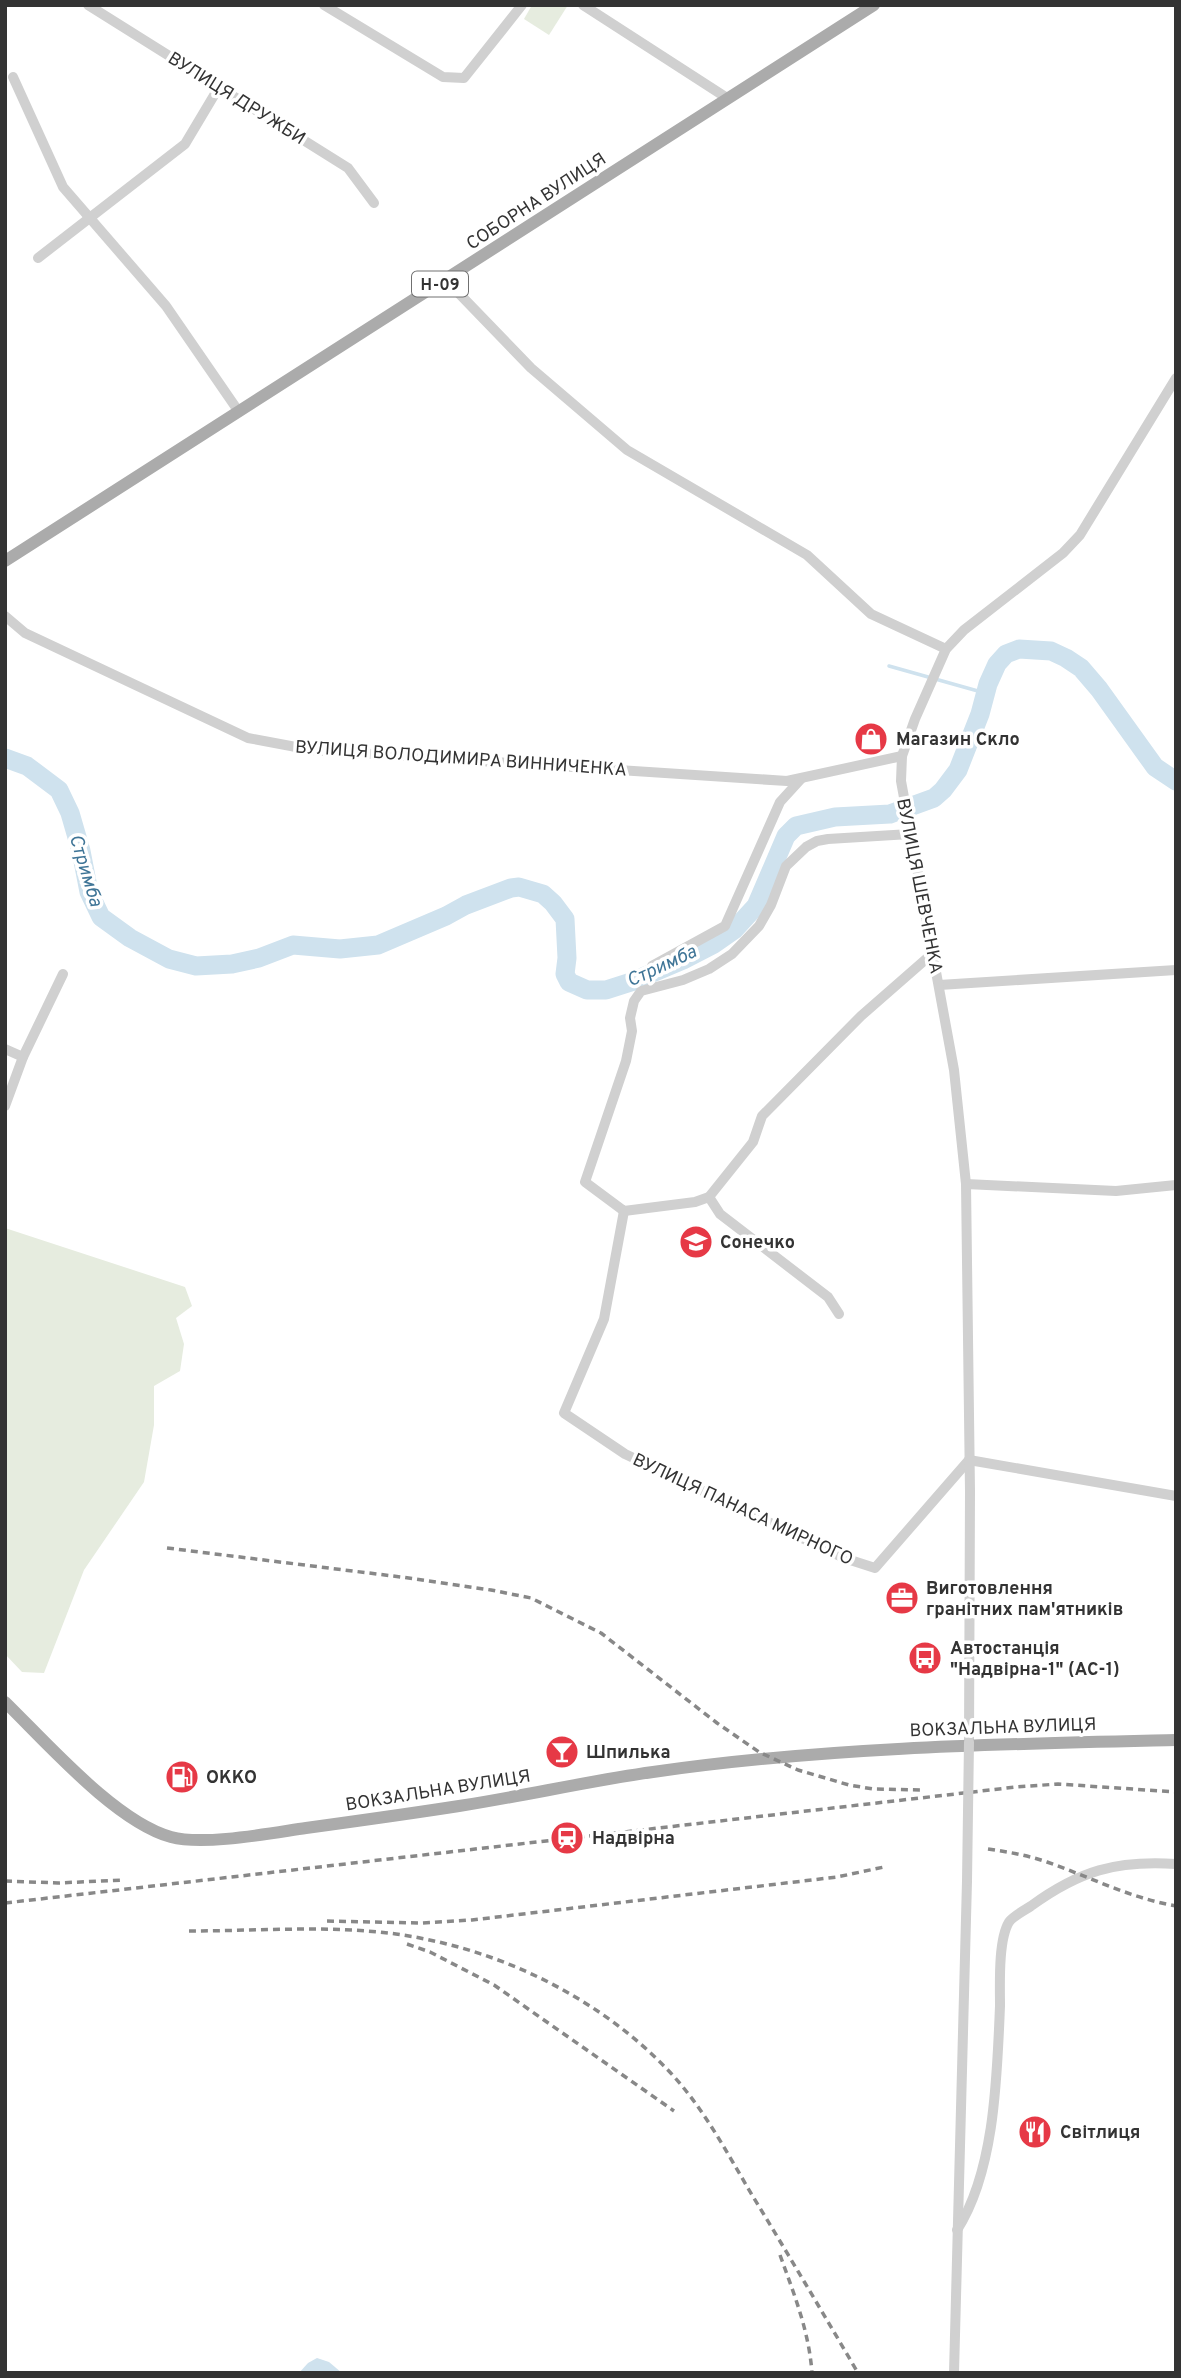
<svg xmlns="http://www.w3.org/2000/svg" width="1181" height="2378" font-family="Overpass,sans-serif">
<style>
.green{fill:#e6ecdf}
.water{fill:#cfe2ee}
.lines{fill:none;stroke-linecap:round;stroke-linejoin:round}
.stream{stroke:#cfe2ee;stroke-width:3.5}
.river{stroke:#cfe2ee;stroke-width:19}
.minor{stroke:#d0d0d0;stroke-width:10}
.major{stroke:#ababab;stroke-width:12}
.rail{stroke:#888;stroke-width:3.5;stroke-dasharray:7 5;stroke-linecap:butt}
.minor-bridge{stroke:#d0d0d0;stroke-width:10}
.labels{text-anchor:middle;stroke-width:7;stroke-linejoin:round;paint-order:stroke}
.shield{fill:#fff;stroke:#707070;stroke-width:2}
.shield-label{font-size:16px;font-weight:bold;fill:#333}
.street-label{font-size:18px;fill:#333;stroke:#fff}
.poi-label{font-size:18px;font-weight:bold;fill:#333;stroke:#fff;text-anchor:start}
.water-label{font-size:19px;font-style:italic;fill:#3f7597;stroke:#fff}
</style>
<rect width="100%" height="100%" fill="#fff"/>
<g class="green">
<path d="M 532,5 L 568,5 L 549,35 L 524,19 Z"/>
<path d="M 5,1228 L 185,1287 L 192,1306 L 176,1318 L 184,1344 L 180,1371 L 154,1386 L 154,1425 L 144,1482 L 84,1570 L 44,1673 L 22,1672 L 5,1654 Z"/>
</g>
<path class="water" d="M 317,2358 L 329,2362 L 342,2373 L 299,2373 L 308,2363 Z"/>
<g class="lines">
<path class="stream" d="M 889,666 L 985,693"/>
<path class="river" d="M 5,758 L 27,766 L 59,790 L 70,813 L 81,851 L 89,892 L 101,917 L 130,938 L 169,959 L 196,966 L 232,964 L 259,958 L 293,945 L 340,949 L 378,945 L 446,916 L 466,905 L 511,888 L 519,887 L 543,894 L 553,903 L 565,919 L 567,958 L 565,974 L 569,982 L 587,990 L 606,990 L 631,982 L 683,960 L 714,944 L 734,930 L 756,906 L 786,836 L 796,826 L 835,817 L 890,814 L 934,798 L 943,790 L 958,770 L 980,714 L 988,684 L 997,664 L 1006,654 L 1019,649 L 1051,651 L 1066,658 L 1081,668 L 1099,689 L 1155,767 L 1176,781"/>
<g class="minor">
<path d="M 88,5 L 348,168 L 374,203"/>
<path d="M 324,5 L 443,77 L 464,78 L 522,5"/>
<path d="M 583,5 L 727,98"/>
<path d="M 13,77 L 63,187 L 166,306 L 239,412"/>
<path d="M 38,258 L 185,144 L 219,87"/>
<path d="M 446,280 L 531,368 L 627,450 L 807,555 L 871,614 L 946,649"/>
<path d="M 5,616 L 25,633 L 248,738 L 312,750 L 787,781 L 902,756"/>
<path d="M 910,834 L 828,839 L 817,841 L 806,847 L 786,866 L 771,905 L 759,926 L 732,954 L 709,969 L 683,980 L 641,991 L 634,1001 L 630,1018 L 632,1031 L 626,1061 L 585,1182 L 624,1211 L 695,1202 L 709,1197 L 753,1142 L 762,1116 L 861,1016 L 933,953"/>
<path d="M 652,966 L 725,926 L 780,802 L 801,779"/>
<path d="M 939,985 L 1176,970"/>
<path d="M 5,1049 L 23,1057"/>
<path d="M 5,1106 L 23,1057 L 63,974"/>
<path d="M 966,1184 L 1116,1191 L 1176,1185"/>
<path d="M 709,1197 L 720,1214 L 828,1297 L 839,1314"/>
<path d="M 624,1211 L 604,1319 L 564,1413 L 625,1454 L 844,1558 L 875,1568 L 969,1460"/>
<path d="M 969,1460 L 1176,1496"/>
<path d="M 969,1742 L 970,1491 L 966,1184 L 954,1070 L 901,781 L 902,756 L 915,719 L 946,649 L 964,630 L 1063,553 L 1080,535 L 1176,378"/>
<path d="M 957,2230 C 995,2171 997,2076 1000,2006 C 1000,1985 998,1940 1009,1922 C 1013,1916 1025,1910 1031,1906 C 1079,1871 1116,1860 1176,1864"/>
<path d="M 954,2373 L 967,1881"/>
</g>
<g class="major">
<path d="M 5,561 L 874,5"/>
<path d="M 5,1702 C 47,1743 116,1822 171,1837 C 204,1846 271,1833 306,1828 C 357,1821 408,1814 459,1806 C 524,1796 588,1781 653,1772 C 826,1747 1001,1744 1176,1740"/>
</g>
<g class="rail">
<path d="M 167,1548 L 401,1577 L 491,1590 L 531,1598 L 601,1633 L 717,1723 L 759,1752 L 798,1770 L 849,1785 L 873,1789 L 921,1790"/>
<path d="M 988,1849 C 1008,1852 1027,1855 1047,1862 C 1090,1877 1130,1898 1176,1906"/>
<path d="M 5,1881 L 58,1883 L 124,1880"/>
<path d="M 5,1903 L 1016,1787 L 1058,1784 L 1176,1792"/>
<path d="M 327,1921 L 422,1923 L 472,1920 L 837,1877 L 884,1867"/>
<path d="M 189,1931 C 257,1931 328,1925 396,1934 C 496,1948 595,1995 666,2068 C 702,2105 726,2151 752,2195 C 788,2254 823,2313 858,2373"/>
<path d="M 407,1944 L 430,1952 L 494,1985 L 674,2111"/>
<path d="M 780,2255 C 794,2294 809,2331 812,2373"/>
</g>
<path class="minor-bridge" d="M 967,1881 L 969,1742"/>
</g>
<defs>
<symbol id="shop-disc" viewBox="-11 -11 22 22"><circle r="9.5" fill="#e63946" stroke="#fff"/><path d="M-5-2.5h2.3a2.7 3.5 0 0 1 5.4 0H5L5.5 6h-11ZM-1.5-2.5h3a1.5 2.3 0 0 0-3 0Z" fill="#fff"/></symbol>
<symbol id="school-disc" viewBox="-11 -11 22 22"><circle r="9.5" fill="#e63946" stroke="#fff"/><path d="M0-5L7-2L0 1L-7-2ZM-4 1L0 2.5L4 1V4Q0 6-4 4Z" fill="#fff"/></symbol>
<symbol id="office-disc" viewBox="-11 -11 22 22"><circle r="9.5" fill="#e63946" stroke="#fff"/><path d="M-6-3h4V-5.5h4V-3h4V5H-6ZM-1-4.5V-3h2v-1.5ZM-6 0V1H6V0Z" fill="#fff"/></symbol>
<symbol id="bus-disc" viewBox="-11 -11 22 22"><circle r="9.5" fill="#e63946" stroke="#fff"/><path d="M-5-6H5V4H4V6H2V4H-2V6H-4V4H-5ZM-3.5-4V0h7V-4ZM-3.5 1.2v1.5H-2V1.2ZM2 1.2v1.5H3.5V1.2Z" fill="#fff"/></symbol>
<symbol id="bar-disc" viewBox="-11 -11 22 22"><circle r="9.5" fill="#e63946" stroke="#fff"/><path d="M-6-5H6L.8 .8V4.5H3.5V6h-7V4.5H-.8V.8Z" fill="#fff"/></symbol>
<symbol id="fuel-disc" viewBox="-11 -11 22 22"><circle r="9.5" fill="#e63946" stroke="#fff"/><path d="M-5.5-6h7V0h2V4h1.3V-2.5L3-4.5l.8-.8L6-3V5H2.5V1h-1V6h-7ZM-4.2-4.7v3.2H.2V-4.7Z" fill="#fff"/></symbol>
<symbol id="station-disc" viewBox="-11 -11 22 22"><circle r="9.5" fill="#e63946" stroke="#fff"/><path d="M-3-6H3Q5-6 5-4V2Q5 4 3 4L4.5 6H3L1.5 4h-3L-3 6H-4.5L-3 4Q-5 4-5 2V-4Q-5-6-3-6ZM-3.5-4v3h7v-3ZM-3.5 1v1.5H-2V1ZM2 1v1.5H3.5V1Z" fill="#fff"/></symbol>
<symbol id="restaurant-disc" viewBox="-11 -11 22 22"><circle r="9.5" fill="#e63946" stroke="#fff"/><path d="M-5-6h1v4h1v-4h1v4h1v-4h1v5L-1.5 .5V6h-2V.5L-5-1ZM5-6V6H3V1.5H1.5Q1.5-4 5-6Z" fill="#fff"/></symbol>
</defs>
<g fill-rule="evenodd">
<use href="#shop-disc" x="852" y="720" width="38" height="38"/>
<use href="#school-disc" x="677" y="1223" width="38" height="38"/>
<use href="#office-disc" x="883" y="1579" width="38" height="38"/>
<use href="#bus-disc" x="906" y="1639" width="38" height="38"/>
<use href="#bar-disc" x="543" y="1733" width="38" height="38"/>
<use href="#fuel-disc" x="163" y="1758" width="38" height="38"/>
<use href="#station-disc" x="548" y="1819" width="38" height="38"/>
<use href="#restaurant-disc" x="1016" y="2113" width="38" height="38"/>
</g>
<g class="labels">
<rect class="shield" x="412" y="271.5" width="56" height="25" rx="5"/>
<g class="shield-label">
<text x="440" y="290">Н-09</text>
</g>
<g class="street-label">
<text transform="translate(237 98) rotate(32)" y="6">ВУЛИЦЯ ДРУЖБИ</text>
<text transform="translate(536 201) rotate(-33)" y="6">СОБОРНА ВУЛИЦЯ</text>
<text transform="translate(461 758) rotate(4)" y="6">ВУЛИЦЯ ВОЛОДИМИРА ВИННИЧЕНКА</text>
<text transform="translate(920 886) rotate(79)" y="6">ВУЛИЦЯ ШЕВЧЕНКА</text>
<text transform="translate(743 1509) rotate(25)" y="6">ВУЛИЦЯ ПАНАСА МИРНОГО</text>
<text transform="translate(1003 1727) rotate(-2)" y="6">ВОКЗАЛЬНА ВУЛИЦЯ</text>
<text transform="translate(438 1790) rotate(-9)" y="6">ВОКЗАЛЬНА ВУЛИЦЯ</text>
</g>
<g class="poi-label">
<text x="896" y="745">Магазин Скло</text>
<text x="720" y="1248">Сонечко</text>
<text x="926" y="1594">Виготовлення<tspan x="926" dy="21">гранітних пам'ятників</tspan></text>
<text x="950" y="1654">Автостанція<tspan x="950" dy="21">"Надвірна-1" (АС-1)</tspan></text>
<text x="586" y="1758">Шпилька</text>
<text x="206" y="1783">ОККО</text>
<text x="592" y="1844">Надвірна</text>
<text x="1060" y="2138">Світлиця</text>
</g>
<g class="water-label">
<text transform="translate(87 870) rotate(73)" y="7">Стримба</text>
<text transform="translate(661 965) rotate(-25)" y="7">Стримба</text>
</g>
</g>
<rect width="1181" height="2378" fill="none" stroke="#333333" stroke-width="14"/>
</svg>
